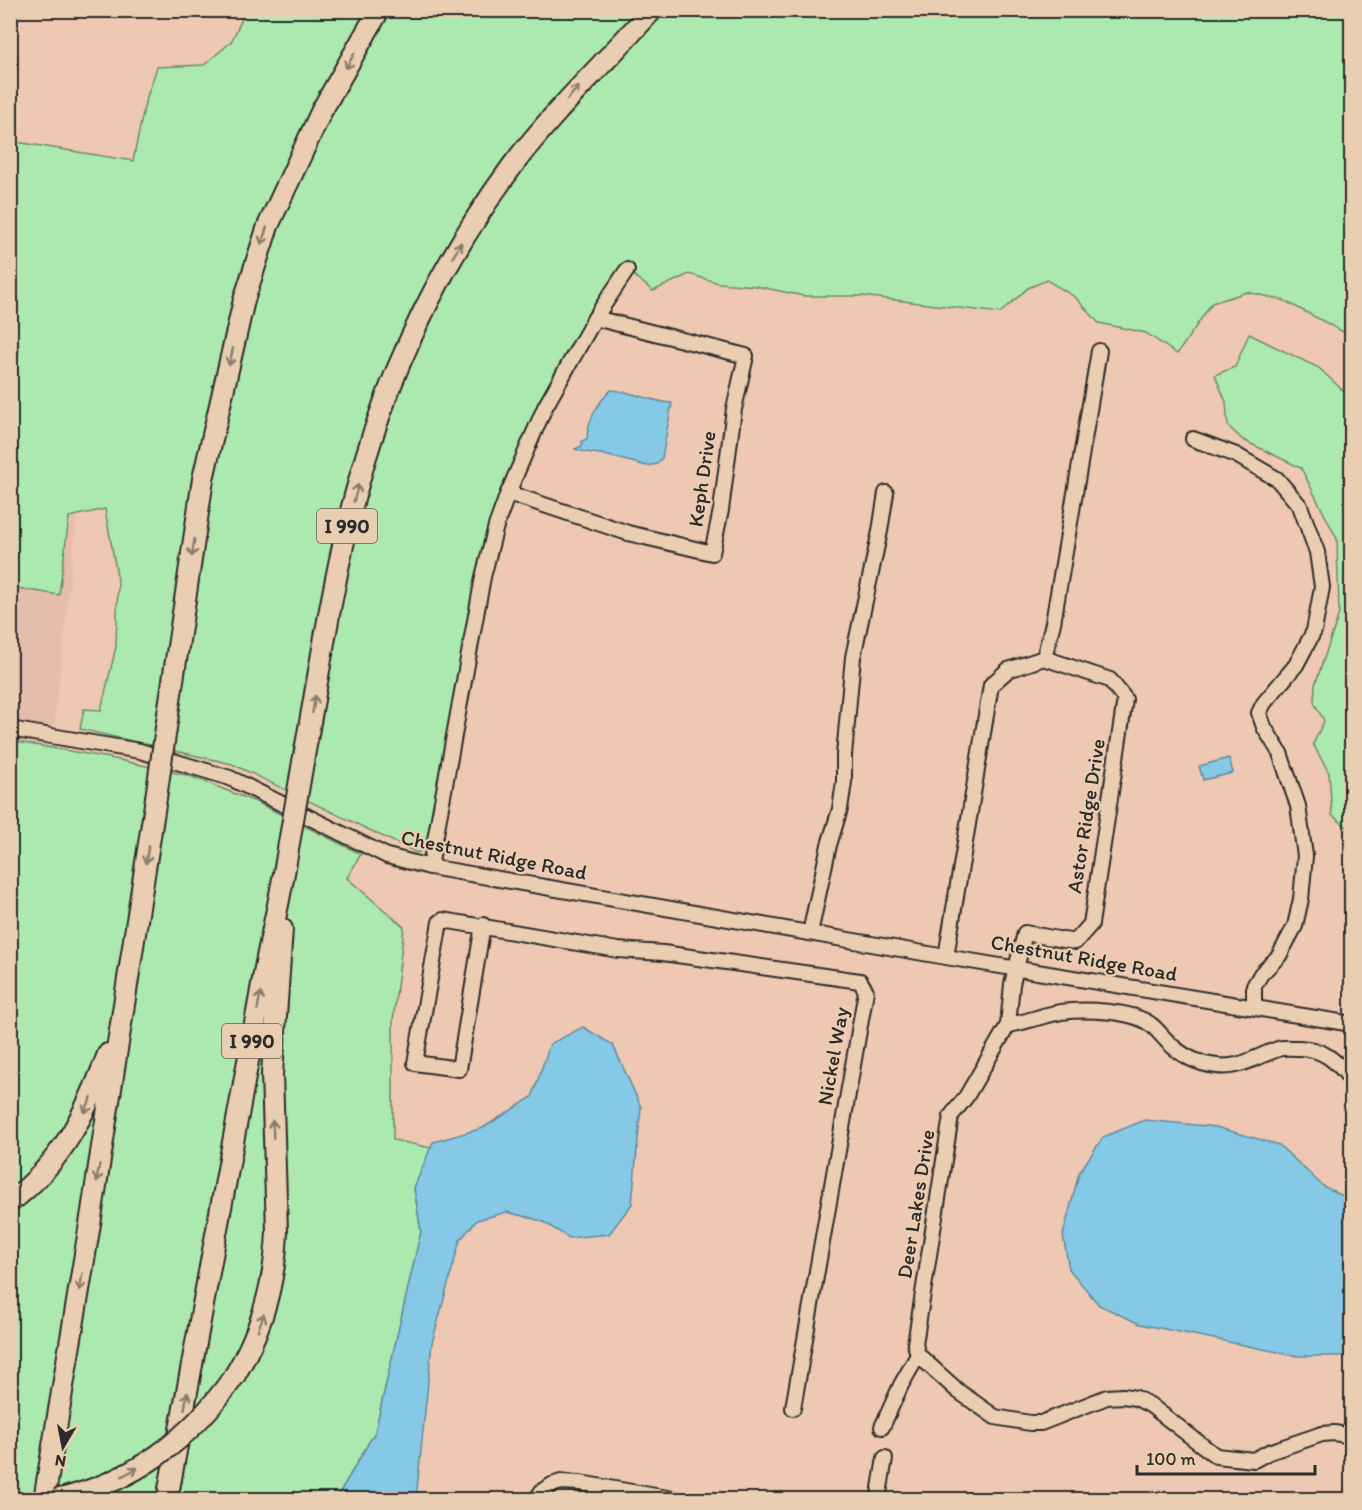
<svg xmlns="http://www.w3.org/2000/svg" width="1362" height="1510" font-family="Itim,sans-serif">
<style>
.built{fill:#e6bcad}
.green{fill:#ace9af;stroke:#6c8a6d;stroke-width:1.5}
.water{fill:#85c9e6;stroke:#618a9b;stroke-width:1.5}
.lines{fill:none;stroke-linecap:round;stroke-linejoin:round}
.minor-casing{stroke:#2b2b2b;stroke-width:18}
.highway-casing{stroke:#2b2b2b;stroke-width:24}
.minor{stroke:#eaceb1;stroke-width:14}
.highway{stroke:#eaceb1;stroke-width:20}
.highway-bridge-casing{stroke:#2b2b2b;stroke-width:24;stroke-linecap:butt}
.highway-bridge{stroke:#eaceb1;stroke-width:20}
.oneway{stroke:#8a7c6e}
.labels{text-anchor:middle;stroke-width:4.5;stroke-linejoin:round;paint-order:stroke}
.shield{fill:#eaceb1;stroke:#645c53;stroke-width:1.5}
.shield-label{font-size:20px;font-weight:bold;fill:#2b2b2b}
.street-label{font-size:21px;fill:#2b2b2b;stroke:#eaceb1}
</style>
<rect width="100%" height="100%" fill="#eec8b3"/>
<filter id="ink" filterUnits="userSpaceOnUse"><feTurbulence type="fractalNoise" baseFrequency=".0167" numOctaves="2"/><feDisplacementMap in="SourceGraphic" scale="12" xChannelSelector="R" yChannelSelector="G"/><feConvolveMatrix kernelMatrix="1 2 1 2 8 2 1 2 1" color-interpolation-filters="sRGB"/></filter>
<g filter="url(#ink)">
<path class="built" d="M 11,319 L 97,333 L 55,718 L 11,948 Z"/>
<g class="green">
<path d="M 246,11 L 1351,11 L 1351,336 L 1283,300 L 1247,292 L 1212,303 L 1177,354 L 1146,333 L 1099,323 L 1075,297 L 1047,280 L 1028,288 L 1000,313 L 862,296 L 804,296 L 756,286 L 719,283 L 689,274 L 653,291 L 627,270 L 545,407 L 496,526 L 435,843 L 417,853 L 232,764 L 80,729 L 84,709 L 101,710 L 116,647 L 118,581 L 105,509 L 69,517 L 59,595 L 11,587 L 10,404 L 19,349 L 10,347 L 10,141 L 133,161 L 145,103 L 157,67 L 204,65 L 231,42 Z"/>
<path d="M 1249,334 L 1319,368 L 1351,398 L 1351,830 L 1332,815 L 1329,773 L 1313,744 L 1324,721 L 1314,702 L 1315,685 L 1339,614 L 1337,539 L 1301,468 L 1243,440 L 1228,426 L 1226,402 L 1215,375 L 1235,367 Z"/>
<path d="M 11,741 L 110,758 L 190,776 L 256,802 L 361,854 L 347,878 L 404,927 L 393,1021 L 393,1140 L 431,1148 L 414,1188 L 421,1232 L 375,1432 L 336,1499 L 11,1500 Z"/>
</g>
<g class="water">
<path d="M 611,390 C 632,391 651,402 672,403 L 662,458 L 657,464 L 647,466 L 601,454 C 597,454 578,451 575,449 L 582,446 L 582,441 L 587,439 C 587,421 599,401 611,390 Z"/>
<path d="M 1229,758 L 1233,773 L 1203,780 L 1199,766 Z"/>
<path d="M 583,1027 L 613,1045 L 641,1107 L 632,1204 L 609,1234 L 569,1238 L 542,1221 L 507,1212 L 477,1220 L 460,1240 L 432,1343 L 416,1499 L 336,1499 L 375,1432 L 421,1231 L 414,1188 L 433,1142 L 483,1128 L 532,1097 L 550,1044 Z"/>
<path d="M 1145,1120 L 1216,1127 L 1279,1145 L 1323,1186 L 1351,1200 L 1351,1358 L 1346,1356 L 1298,1356 L 1140,1324 L 1099,1305 L 1069,1269 L 1063,1235 L 1079,1173 L 1103,1137 Z"/>
</g>
<g class="lines">
<defs>
<g id="minor">
<path d="M 1193,439 L 1236,455 L 1277,479 L 1300,506 L 1317,552 L 1322,587 L 1314,631 L 1296,665 L 1264,703 L 1259,713 L 1264,727 L 1280,753 L 1298,806 L 1305,856 L 1301,899 L 1295,926 L 1279,956 L 1261,974 L 1254,986 L 1254,1007"/>
<path d="M 508,493 L 628,533 L 712,553 L 721,510 L 734,409 L 746,356 L 595,318"/>
<path d="M 1044,658 L 1110,680 L 1125,699 L 1091,924 L 1075,942 L 1025,933 L 1012,984 L 1008,1025 L 966,1097 L 951,1116 L 915,1344 L 918,1355 L 958,1391 L 995,1417 L 1030,1423 L 1041,1423 L 1107,1397 L 1123,1396 L 1136,1398 L 1150,1405 L 1216,1456 L 1254,1460 L 1269,1452 L 1322,1434 L 1334,1433 L 1352,1436"/>
<path d="M 10,729 L 140,751 L 230,778 L 387,856 L 430,867 L 946,957 L 1352,1024"/>
<path d="M 430,867 L 483,577 L 496,526 L 508,493 L 545,407 L 595,318 L 627,270"/>
<path d="M 483,925 L 459,1069 L 415,1063 L 440,922 L 443,920 L 618,950 L 663,953 L 860,981 L 866,991 L 793,1408"/>
<path d="M 810,933 L 829,845 L 840,809 L 844,782 L 844,755 L 853,657 L 880,531 L 886,493"/>
<path d="M 946,957 L 991,685 L 1008,670 L 1044,658 L 1053,623 L 1099,351"/>
<path d="M 1008,1025 C 1027,1022 1043,1015 1061,1012 C 1084,1009 1131,1010 1150,1024 C 1156,1028 1161,1035 1166,1040 C 1180,1055 1197,1064 1217,1066 C 1240,1069 1257,1056 1278,1049 C 1283,1047 1290,1048 1296,1048 C 1322,1047 1337,1061 1352,1081"/>
<path d="M 882,1427 L 901,1385 L 918,1355"/>
<path d="M 536,1500 L 542,1491 L 552,1485 L 561,1482 L 580,1483 L 679,1500"/>
<path d="M 878,1500 L 885,1458"/>
</g>
<g id="highway">
<path d="M 168,714 L 203,479 L 244,300 L 268,226 L 322,110 L 379,10"/>
<path d="M 303,762 C 319,674 332,585 354,499 C 385,379 439,265 513,165 C 556,108 605,63 652,10"/>
<path d="M 10,1202 C 62,1163 86,1113 108,1054"/>
<path d="M 235,1375 C 262,1330 275,1283 277,1231 L 272,1074 L 282,929"/>
<path d="M 44,1500 L 90,1224 L 156,798"/>
<path d="M 167,1500 C 199,1332 230,1164 260,996 C 268,946 281,898 288,849"/>
</g>
</defs>
<use href="#minor" class="minor-casing"/>
<use href="#highway" class="highway-casing"/>
<use href="#minor" class="minor"/>
<use href="#highway" class="highway"/>
<defs>
<g id="highway-bridge">
<path d="M 156,798 L 168,714"/>
<path d="M 288,849 L 303,762"/>
<path d="M 56,1500 C 134,1482 190,1440 235,1375"/>
</g>
</defs>
<use href="#highway-bridge" class="highway-bridge-casing"/>
<use href="#highway-bridge" class="highway-bridge"/>
</g>
<defs><path id="oneway-shaft" d="M-6 0H5M1.5-3L5.5 0L1.5 3" fill="none" stroke-width="1.6" stroke-linecap="round" stroke-linejoin="round" transform="scale(1.5)"/></defs>
<g class="oneway">
<use href="#oneway-shaft" transform="translate(350 61) rotate(120)"/>
<use href="#oneway-shaft" transform="translate(573 93) rotate(-48)"/>
<use href="#oneway-shaft" transform="translate(264 236) rotate(108)"/>
<use href="#oneway-shaft" transform="translate(457 250) rotate(-60)"/>
<use href="#oneway-shaft" transform="translate(231 357) rotate(103)"/>
<use href="#oneway-shaft" transform="translate(356 493) rotate(-75)"/>
<use href="#oneway-shaft" transform="translate(193 548) rotate(99)"/>
<use href="#oneway-shaft" transform="translate(314 704) rotate(-80)"/>
<use href="#oneway-shaft" transform="translate(147 855) rotate(99)"/>
<use href="#oneway-shaft" transform="translate(259 1001) rotate(-80)"/>
<use href="#oneway-shaft" transform="translate(88 1105) rotate(115)"/>
<use href="#oneway-shaft" transform="translate(273 1129) rotate(-92)"/>
<use href="#oneway-shaft" transform="translate(98 1173) rotate(99)"/>
<use href="#oneway-shaft" transform="translate(81 1282) rotate(99)"/>
<use href="#oneway-shaft" transform="translate(261 1322) rotate(-70)"/>
<use href="#oneway-shaft" transform="translate(186 1401) rotate(-79)"/>
<use href="#oneway-shaft" transform="translate(130 1472) rotate(-28)"/>
</g>
</g>
<g class="labels">
<g class="shield">
<rect x="317" y="509" width="60" height="34" rx="4.5"/>
<rect x="222" y="1024" width="60" height="34" rx="4.5"/>
</g>
<g class="shield-label">
<text x="347" y="533">I 990</text>
<text x="252" y="1048">I 990</text>
</g>
<g class="street-label">
<text transform="translate(702 479) rotate(-82)" y="7">Keph Drive</text>
<text transform="translate(1086 816) rotate(-81)" y="7">Astor Ridge Drive</text>
<text transform="translate(494 855) rotate(11)" y="7">Chestnut Ridge Road</text>
<text transform="translate(1084 958) rotate(10)" y="7">Chestnut Ridge Road</text>
<text transform="translate(833 1056) rotate(-80)" y="7">Nickel Way</text>
<text transform="translate(916 1204) rotate(-81)" y="7">Deer Lakes Drive</text>
</g>
</g>
<rect width="1362" height="1510" fill="none" stroke="#eaceb1" stroke-width="36"/>
<rect x="18" y="18" width="1326" height="1474" fill="none" stroke="#2b2b2b" stroke-width="2" filter="url(#ink)"/>
<g transform="translate(63 1447) rotate(190)" stroke="#eaceb1" stroke-width="4.5" paint-order="stroke">
<path d="M0-4.5L10 22L0 15L-10 22Z" fill="#2b2b2b"/>
<text y="-9" font-size="16" font-weight="bold" text-anchor="middle" fill="#2b2b2b">N</text>
</g>
<path d="M1137 1465v9h178v-9" fill="none" stroke="#2b2b2b" stroke-width="3"/>
<text x="1146" y="1465" font-size="18" fill="#2b2b2b" stroke="#eaceb1" stroke-width="4.5" paint-order="stroke">100 m</text>
</svg>
